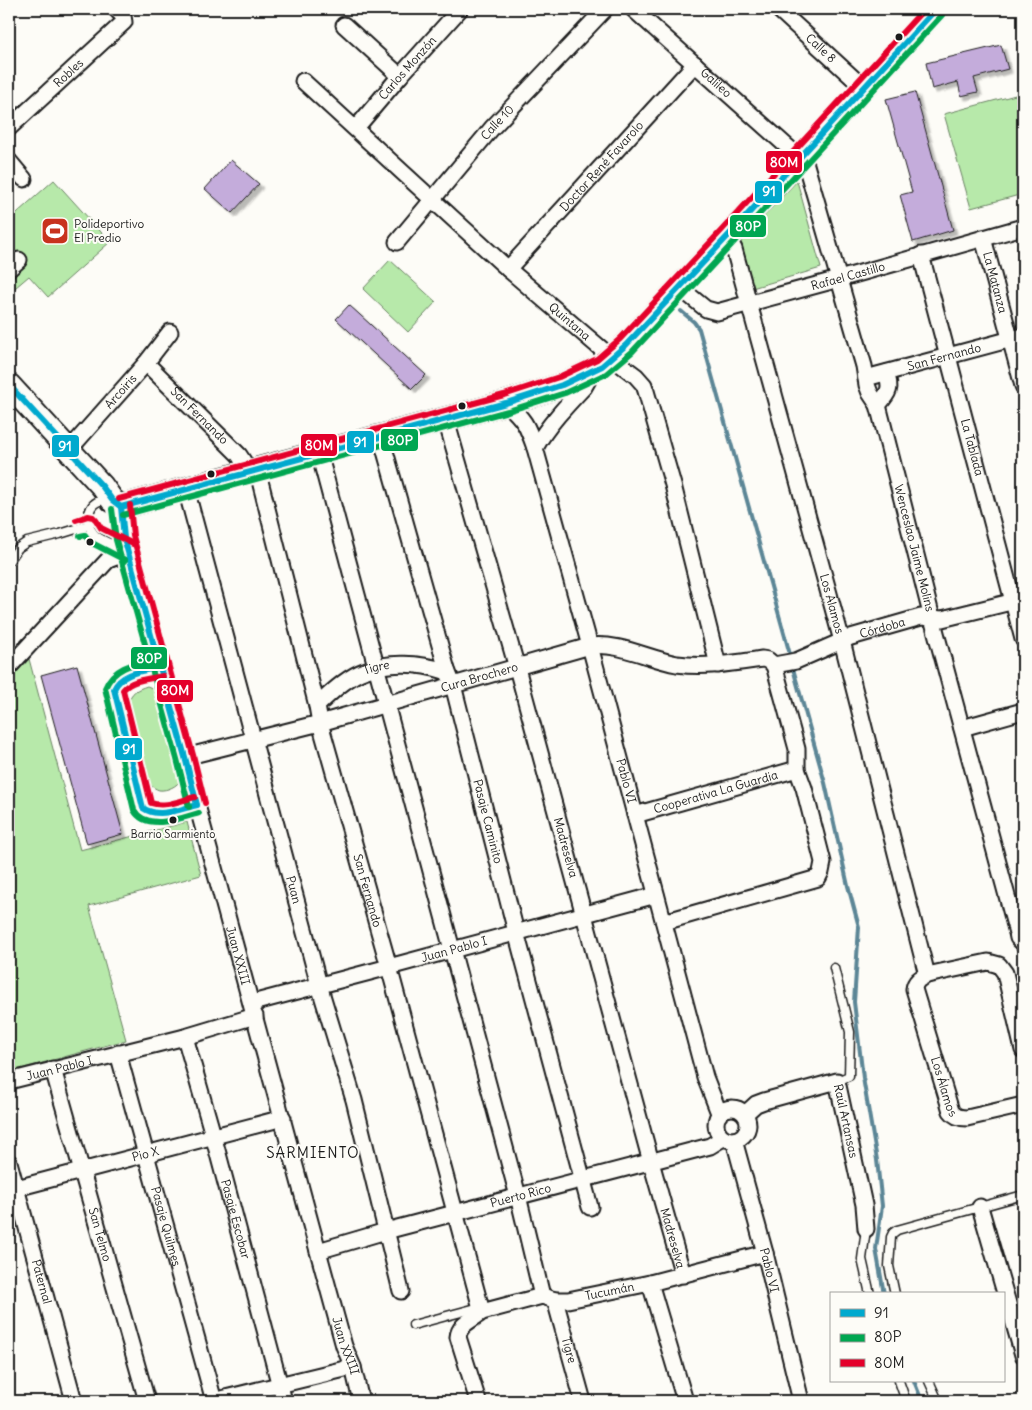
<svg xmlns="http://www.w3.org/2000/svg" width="1032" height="1410" font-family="Delius,sans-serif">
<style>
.green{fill:#b7e9aa;stroke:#6a8263}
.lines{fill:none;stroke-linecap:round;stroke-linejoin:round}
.stream{stroke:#5c8696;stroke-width:4}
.building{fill:#c4acdb;stroke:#1c1c1c;filter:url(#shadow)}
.lane-casing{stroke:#1c1c1c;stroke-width:11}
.street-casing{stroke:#1c1c1c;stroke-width:19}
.secondary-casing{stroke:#1c1c1c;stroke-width:26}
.lane{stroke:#fdfcf7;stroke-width:8}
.street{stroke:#fdfcf7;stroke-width:15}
.secondary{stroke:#fdfcf7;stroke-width:22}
.bus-1-casing{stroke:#fdfcf7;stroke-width:10}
.bus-2-casing{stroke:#fdfcf7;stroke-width:10}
.bus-3-casing{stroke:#fdfcf7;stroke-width:10}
.bus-1{stroke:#00a9ce;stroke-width:6}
.bus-2{stroke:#00a651;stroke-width:6}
.bus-3{stroke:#e4002b;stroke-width:6}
.bus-dot{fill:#1c1c1c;stroke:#fdfcf7;stroke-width:2}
.labels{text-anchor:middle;stroke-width:4;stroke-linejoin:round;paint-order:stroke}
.bus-label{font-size:11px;fill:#1c1c1c;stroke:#fdfcf7}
.street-label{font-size:12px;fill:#1c1c1c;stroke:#fdfcf7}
.poi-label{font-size:12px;fill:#1c1c1c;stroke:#fdfcf7;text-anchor:start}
.quarter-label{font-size:15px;letter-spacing:1px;fill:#1c1c1c;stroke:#fdfcf7}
.line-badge{stroke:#fdfcf7;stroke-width:2}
.badge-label{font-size:14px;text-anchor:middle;font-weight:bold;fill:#fff}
</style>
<defs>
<filter id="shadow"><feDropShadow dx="4" dy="4" stdDeviation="1" flood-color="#0004"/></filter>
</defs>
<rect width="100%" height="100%" fill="#fdfcf7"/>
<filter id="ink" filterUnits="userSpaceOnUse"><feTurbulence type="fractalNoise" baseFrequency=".02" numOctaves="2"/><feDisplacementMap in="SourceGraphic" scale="10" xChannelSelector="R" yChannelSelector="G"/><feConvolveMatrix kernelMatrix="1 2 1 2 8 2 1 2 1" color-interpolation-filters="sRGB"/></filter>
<g filter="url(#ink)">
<g class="green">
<path d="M 1023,93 L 1023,194 L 971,208 L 944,114 Z"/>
<path d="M 54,180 L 110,242 L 48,297 L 29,276 L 9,293 L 9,275 L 20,265 L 9,252 L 9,220 Z"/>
<path d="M 797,181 L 821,268 L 752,288 L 741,241 Z"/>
<path d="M 390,260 L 436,302 L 408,332 L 363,289 Z"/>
<path d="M 29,659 L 80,850 L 187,822 L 201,875 L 89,906 L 126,1040 L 9,1072 L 9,681 Z"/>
<path d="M 147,686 L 157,690 L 181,779 C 178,786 167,791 159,790 C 156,789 153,787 151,786 L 128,703 C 132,691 136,690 147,686 Z"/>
</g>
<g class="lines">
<g class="stream">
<path d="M 681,311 L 694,322 L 699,329 L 791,658"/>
<path d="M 792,665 L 825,783 L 848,886 L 859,927 L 854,1002 L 863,1078 L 877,1160 L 882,1206 L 876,1249 L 884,1294"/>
<path d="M 914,1381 L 922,1401"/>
</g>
</g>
<g class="building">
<path d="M 1001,45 L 1008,69 L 974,78 L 978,92 L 961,96 L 958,82 L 932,89 L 926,63 Z"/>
<path d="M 915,92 L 953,230 L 913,242 L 900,195 L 912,192 L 886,99 Z"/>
<path d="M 231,160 L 259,184 L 232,213 L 205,189 Z"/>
<path d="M 349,305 L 426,375 L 412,389 L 336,319 Z"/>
<path d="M 77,665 L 123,834 L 87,844 L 41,675 Z"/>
</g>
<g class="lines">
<defs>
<g id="lane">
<path d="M 107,500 C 101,500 94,502 91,508 C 86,517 88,527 94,534 C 99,540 118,546 126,551"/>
<path d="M 9,561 L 18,548 L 27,542 L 60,534 L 89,525"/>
<path d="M 834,968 L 850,1032 L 849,1076 L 837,1081"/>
<path d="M 866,1229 L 862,1259 L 870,1294"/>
<path d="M 895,1294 L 889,1266 L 891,1237 L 893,1233 L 897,1230 L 1023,1195"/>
<path d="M 413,1325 L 480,1307"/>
<path d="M 899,1381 L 906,1401"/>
<path d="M 929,1381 L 938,1401"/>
</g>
<g id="street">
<path id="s1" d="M 633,9 L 800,158 L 806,165 L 864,366 L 867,385 L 870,393 L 878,405 L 932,618 L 1017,933 L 1018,938 L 1023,943"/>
<path id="s2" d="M 778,9 L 864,88"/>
<path d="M 344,25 L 400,76"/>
<path id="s3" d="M 303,81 L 508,269 L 612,358 L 636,376 L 644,385 L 646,391 L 673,485 L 718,665"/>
<path id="s4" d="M 9,128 L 124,22 L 123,16 L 116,9"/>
<path id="s5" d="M 356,128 L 400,76 L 460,9"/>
<path d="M 9,161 L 24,179"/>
<path id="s6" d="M 727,237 L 734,249 L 842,641 L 927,975"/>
<path id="s7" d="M 983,238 L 1023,386"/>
<path id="s8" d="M 397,242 L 492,128 L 605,9"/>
<path id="s9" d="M 921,255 L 1023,639"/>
<path d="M 9,269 L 19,260"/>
<path id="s10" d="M 508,269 L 695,64"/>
<path id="s11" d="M 679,287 L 706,309 L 717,312 L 839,279 L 1023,227"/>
<path id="s12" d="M 146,363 L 239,455 L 243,461 L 248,472"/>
<path id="s13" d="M 590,372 L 588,380 L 584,387 C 566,406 548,425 535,448 L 590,646 L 705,1077 L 719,1113"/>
<path id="s14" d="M 866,378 L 1023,336"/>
<path d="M 506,403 C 524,419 527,425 535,448"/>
<path d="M 878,405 C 889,393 892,388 886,373"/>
<path id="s15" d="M 446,420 L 517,668 L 651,1162 L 683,1275"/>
<path id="s16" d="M 381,437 L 447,670 L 453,685 L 516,932 L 590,1207"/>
<path id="s17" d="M 69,450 L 146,363 L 170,332"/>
<path d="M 319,453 L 518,1196 L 542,1296"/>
<path id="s18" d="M 257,469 L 317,706 L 320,723 L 389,967 L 482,1312"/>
<path id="s19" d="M 186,489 L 319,985 L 354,1100 L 401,1291"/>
<path id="s20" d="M 121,507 C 124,518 123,527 124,538 L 185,757 L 197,805 L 318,1251 L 344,1346 L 353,1367 L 361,1401"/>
<path id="s21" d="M 774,665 L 796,661 L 851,637 L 921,617 L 942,619 L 1023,599"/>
<path d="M 9,667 L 108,560 L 129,552"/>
<path d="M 161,667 C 146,671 118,673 114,689 L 143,808 C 154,820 184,808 197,805"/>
<path id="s22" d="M 317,706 C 330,693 347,677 364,671 C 388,661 420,663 445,671 L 447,670"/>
<path d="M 962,728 L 1023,711"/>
<path id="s23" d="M 185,757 L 320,723 L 590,646 C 618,642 649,659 677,664 C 705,668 734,663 762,659 L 768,660 L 774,665"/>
<path id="s24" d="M 635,815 L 797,769"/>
<path d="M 664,922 L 818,878 L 821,872 L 823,862 L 804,788 L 797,769 L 797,749 L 774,665"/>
<path id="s25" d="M 252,1003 L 389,967 L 656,895"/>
<path id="s26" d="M 185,1037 L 213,1135 L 284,1401"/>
<path id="s27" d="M 1023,1050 L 1005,973 L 999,965 L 988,962 L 927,975 C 920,978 915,981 914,989 L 951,1111 C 955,1117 960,1118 967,1118 L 1023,1105"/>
<path id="s28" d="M 118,1053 L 214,1401"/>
<path id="s29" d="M 53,1069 L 147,1401"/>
<path id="s30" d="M 9,1081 L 185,1037 L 255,1016"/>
<circle cx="732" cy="1124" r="16"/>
<path id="s31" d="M 745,1114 L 756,1104 L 764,1101 L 837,1081 L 864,1205 L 866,1229"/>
<path id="s32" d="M 734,1140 L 765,1253 L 801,1401"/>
<path id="s33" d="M 9,1162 L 74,1401"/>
<path id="s34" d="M 9,1190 L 283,1118"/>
<path d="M 980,1207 L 1023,1355"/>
<path id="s35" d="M 318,1251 L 386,1231 L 710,1146 L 723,1138"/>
<path d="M 650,1283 L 685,1401"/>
<path id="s36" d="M 555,1300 L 583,1401"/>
<path d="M 213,1401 L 353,1367"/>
<path id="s37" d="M 478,1401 L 458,1337 C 459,1324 473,1320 482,1312 L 542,1296 L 555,1300 L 568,1300 L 650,1283 L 765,1253"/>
</g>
<path id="secondary" d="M 9,385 L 102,486 L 112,500 L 121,507 L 248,472 L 506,403 L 562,385 L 602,366 L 626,345 L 727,237 L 936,9"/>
</defs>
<use href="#lane" class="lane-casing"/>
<use href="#street" class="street-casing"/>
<use href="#secondary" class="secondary-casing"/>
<use href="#lane" class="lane"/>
<use href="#street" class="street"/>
<use href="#secondary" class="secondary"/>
<defs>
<g id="bus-1">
<path d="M 9,385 L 102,486 L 112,500 L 121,507"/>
<path d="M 121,507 L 506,403 L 562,385 L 602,366 L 626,345 L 727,237 L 936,9"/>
<path d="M 121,507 L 124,538 L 185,757 L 197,805"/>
<path d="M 161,667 C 144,671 122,672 114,689 L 143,808 C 159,819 180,809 197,805"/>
</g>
<g id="bus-2">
<path d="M 112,509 L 116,540 L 177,759 L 189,807"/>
<path d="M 123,515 L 508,411 L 565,393 L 606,374 L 632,352 L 733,243 L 942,15"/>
<path d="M 80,536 L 85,535 L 90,542 L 125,560"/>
<path d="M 159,658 C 138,663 114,665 105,688 L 134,810 C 146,832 182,818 199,813"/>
</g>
<g id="bus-3">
<path d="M 119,499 L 504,395 L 559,377 L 597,359 L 620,339 L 721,231 L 924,9"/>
<path d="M 130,505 L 133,536 L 193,755 L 205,803"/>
<path d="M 76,520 L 88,516 L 93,517 L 96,520 L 101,528 L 133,544"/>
<path d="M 163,676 C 150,679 132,679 123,690 L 151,803 C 165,808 181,800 195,797"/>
</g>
</defs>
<use href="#bus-1" class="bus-1-casing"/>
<use href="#bus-2" class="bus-2-casing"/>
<use href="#bus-3" class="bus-3-casing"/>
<use href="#bus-1" class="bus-1"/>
<use href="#bus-2" class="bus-2"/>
<use href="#bus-3" class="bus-3"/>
</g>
</g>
<defs>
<symbol id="stadium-square" viewBox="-11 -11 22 22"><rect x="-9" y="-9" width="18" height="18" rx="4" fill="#c8321e" stroke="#fdfcf7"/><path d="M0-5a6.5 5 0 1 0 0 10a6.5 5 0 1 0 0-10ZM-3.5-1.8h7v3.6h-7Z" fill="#fff"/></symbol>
</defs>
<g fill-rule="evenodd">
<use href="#stadium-square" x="39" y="215" width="32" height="32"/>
</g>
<g class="bus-dot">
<circle cx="899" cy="37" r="4.5"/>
<circle cx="462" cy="406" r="4.5"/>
<circle cx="211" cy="474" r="4.5"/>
<circle cx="90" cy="542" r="4.5"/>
<circle cx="173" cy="820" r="4.5"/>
</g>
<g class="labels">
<g class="bus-label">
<text x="173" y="838">Barrio Sarmiento</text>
</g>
<g class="street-label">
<text dy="4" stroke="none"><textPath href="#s2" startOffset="58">Calle 8</textPath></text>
<text dy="4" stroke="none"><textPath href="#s5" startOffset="79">Carlos Monzón</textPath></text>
<text dy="4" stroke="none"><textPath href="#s4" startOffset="81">Robles</textPath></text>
<text dy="4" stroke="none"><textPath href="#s1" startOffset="111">Galileo</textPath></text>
<text dy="4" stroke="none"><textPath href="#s8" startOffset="156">Calle 10</textPath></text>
<text dy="4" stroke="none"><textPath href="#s10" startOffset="139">Doctor René Favarolo</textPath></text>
<text dy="4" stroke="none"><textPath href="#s11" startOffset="182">Rafael Castillo</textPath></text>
<text dy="4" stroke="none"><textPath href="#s7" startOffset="46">La Matanza</textPath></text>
<text dy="4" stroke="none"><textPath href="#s3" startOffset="359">Quintana</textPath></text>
<text dy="4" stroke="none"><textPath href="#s14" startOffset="81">San Fernando</textPath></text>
<text dy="4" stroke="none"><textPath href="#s17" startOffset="78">Arcoiris</textPath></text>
<text dy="4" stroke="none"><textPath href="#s12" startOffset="75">San Fernando</textPath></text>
<text dy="4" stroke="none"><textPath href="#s9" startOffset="199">La Tablada</textPath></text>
<text dy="4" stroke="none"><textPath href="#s1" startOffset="632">Wenceslao Jaime Molins</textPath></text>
<text dy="4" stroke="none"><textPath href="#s6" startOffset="382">Los Álamos</textPath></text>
<text dy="4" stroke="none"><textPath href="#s21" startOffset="115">Córdoba</textPath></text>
<text dy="4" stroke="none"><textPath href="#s22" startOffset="72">Tigre</textPath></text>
<text dy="4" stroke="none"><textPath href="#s23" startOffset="305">Cura Brochero</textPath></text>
<text dy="4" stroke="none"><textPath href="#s13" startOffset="440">Pablo VI</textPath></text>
<text dy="4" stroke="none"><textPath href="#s24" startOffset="84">Cooperativa La Guardia</textPath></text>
<text dy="4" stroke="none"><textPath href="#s16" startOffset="399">Pasaje Caminito</textPath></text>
<text dy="4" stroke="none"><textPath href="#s15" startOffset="444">Madreselva</textPath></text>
<text dy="4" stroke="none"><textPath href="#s19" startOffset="415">Puan</textPath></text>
<text dy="4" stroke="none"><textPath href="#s18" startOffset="436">San Fernando</textPath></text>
<text dy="4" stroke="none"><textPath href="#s25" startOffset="209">Juan Pablo I</textPath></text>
<text dy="4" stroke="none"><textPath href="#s20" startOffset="464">Juan XXIII</textPath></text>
<text dy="4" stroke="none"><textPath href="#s30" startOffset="52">Juan Pablo I</textPath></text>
<text dy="4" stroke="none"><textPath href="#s27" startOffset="285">Los Álamos</textPath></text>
<text dy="4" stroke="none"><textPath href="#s31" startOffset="140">Raúl Artansas</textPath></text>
<text dy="4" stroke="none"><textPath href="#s34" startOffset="141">Pio X</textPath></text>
<text dy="4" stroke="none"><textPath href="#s35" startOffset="210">Puerto Rico</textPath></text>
<text dy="4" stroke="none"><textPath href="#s26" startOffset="189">Pasaje Escobar</textPath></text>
<text dy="4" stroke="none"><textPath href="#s28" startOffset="180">Pasaje Quilmes</textPath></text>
<text dy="4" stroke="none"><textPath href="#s29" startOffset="172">San Telmo</textPath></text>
<text dy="4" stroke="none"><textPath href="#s15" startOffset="849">Madreselva</textPath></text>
<text dy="4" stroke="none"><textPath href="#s32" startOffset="135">Pablo VI</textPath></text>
<text dy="4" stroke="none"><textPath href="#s33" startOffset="124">Paternal</textPath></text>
<text dy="4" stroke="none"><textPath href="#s37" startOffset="234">Tucumán</textPath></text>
<text dy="4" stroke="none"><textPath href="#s20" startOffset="869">Juan XXIII</textPath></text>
<text dy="4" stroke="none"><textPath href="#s36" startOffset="52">Tigre</textPath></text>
</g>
<g class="poi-label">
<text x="74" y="228">Polideportivo<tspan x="74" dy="14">El Predio</tspan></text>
</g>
<g class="quarter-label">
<text x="313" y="1158">SARMIENTO</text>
</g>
</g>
<g class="line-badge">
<rect x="765" y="150" width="38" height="24" rx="5" fill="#e4002b"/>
<rect x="754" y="180" width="29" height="24" rx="5" fill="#00a9ce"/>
<rect x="729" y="214" width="38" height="24" rx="5" fill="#00a651"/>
<rect x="380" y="428" width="39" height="24" rx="5" fill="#00a651"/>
<rect x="346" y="430" width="29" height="24" rx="5" fill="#00a9ce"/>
<rect x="300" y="433" width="38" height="24" rx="5" fill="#e4002b"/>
<rect x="51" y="434" width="29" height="24" rx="5" fill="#00a9ce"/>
<rect x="130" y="646" width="38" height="24" rx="5" fill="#00a651"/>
<rect x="156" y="679" width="38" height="24" rx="5" fill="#e4002b"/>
<rect x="114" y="737" width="29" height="24" rx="5" fill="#00a9ce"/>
</g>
<g class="badge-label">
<text x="784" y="167">80M</text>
<text x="769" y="196">91</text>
<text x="748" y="231">80P</text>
<text x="400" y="445">80P</text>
<text x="360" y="447">91</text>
<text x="319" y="450">80M</text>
<text x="65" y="451">91</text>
<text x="149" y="663">80P</text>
<text x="175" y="695">80M</text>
<text x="129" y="754">91</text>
</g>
<rect width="1032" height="1410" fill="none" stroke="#fdfcf7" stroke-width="30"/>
<rect x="15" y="15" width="1002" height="1380" fill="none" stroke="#1c1c1c" stroke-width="2" filter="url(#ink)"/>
<rect x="830" y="1292" width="175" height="90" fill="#fdfcf7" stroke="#a3a29f"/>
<rect x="840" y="1309" width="25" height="8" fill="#00a9ce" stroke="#a3a29f"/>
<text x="874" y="1318" font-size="15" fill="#1c1c1c">91</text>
<rect x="840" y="1334" width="25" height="8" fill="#00a651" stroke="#a3a29f"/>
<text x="874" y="1342" font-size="15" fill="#1c1c1c">80P</text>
<rect x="840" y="1359" width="25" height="8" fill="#e4002b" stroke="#a3a29f"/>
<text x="874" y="1368" font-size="15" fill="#1c1c1c">80M</text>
</svg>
